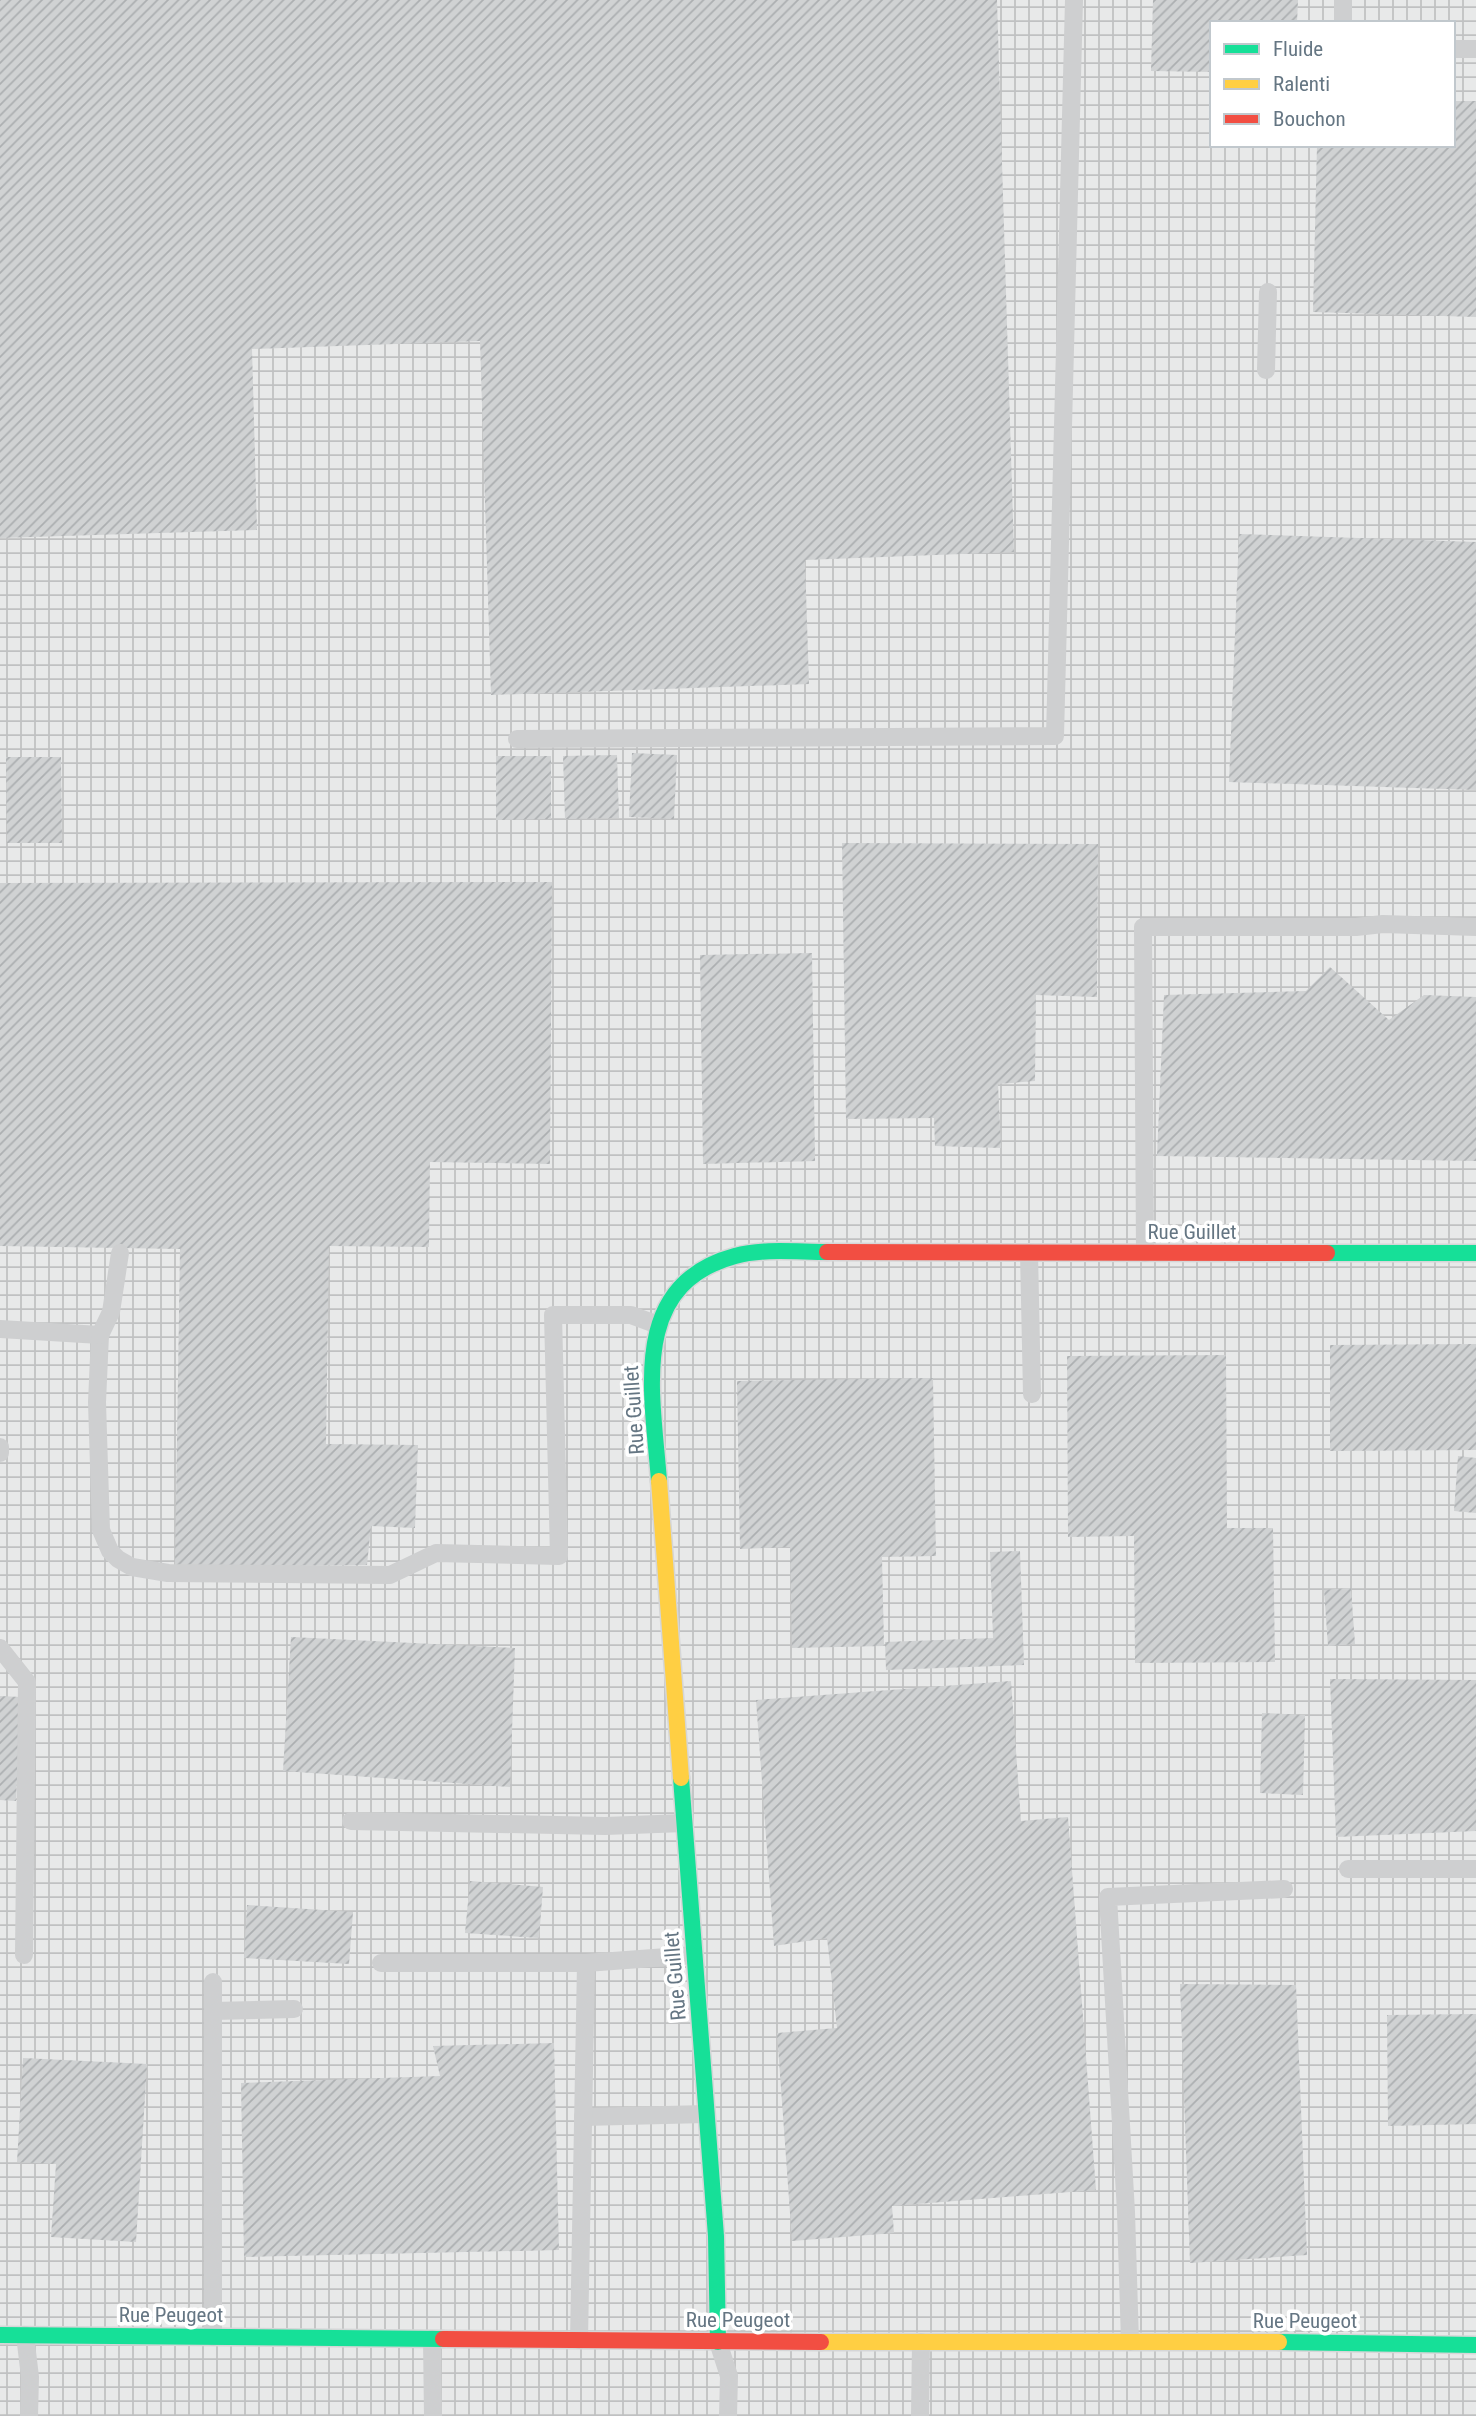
<svg xmlns="http://www.w3.org/2000/svg" width="1476" height="2416" font-family="'Roboto Condensed',sans-serif">
<style>
.industrial{fill:url(#industrial-grid);fill-rule:evenodd}
.building{fill:url(#building-hatch)}
.lines{fill:none;stroke-linecap:round;stroke-linejoin:round}
.fast-casing{stroke:#d5d6d7;stroke-width:19}
.slow-casing{stroke:#d5d6d7;stroke-width:19}
.jam-casing{stroke:#d5d6d7;stroke-width:19}
.lane{stroke:#cecfd0;stroke-width:18}
.fast{stroke:#16e098;stroke-width:16}
.slow{stroke:#ffcf43;stroke-width:16}
.jam{stroke:#f24e42;stroke-width:16}
.labels{text-anchor:middle;stroke-width:7;stroke-linejoin:round;paint-order:stroke}
.street-label{font-size:21px;fill:#657683;stroke:#fff}
</style>
<defs>
<pattern id="industrial-grid" width="8" height="8" patternUnits="userSpaceOnUse" patternTransform="scale(1.75)"><rect width="8" height="8" fill="#e8e9e9"/><path d="M0 4h8M4 0v8" fill="none" stroke="#c0c1c2"/></pattern>
<pattern id="building-hatch" width="6" height="6" patternUnits="userSpaceOnUse" patternTransform="scale(1.75)"><rect width="6" height="6" fill="#d0d2d3"/><path d="M-1 1l2-2M0 6l6-6M5 7l2-2" fill="none" stroke="#acafb1"/></pattern>
</defs>
<rect width="100%" height="100%" fill="#f9f9f9"/>
<path class="industrial" d="M 0,0 L 1476,0 L 1476,2416 L 0,2416 ZM 1212,23 L 1453,23 L 1453,145 L 1212,145 Z"/>
<g class="building">
<path d="M 0,0 L 997,0 L 1014,552 L 805,560 L 809,684 L 491,695 L 480,341 L 252,349 L 257,530 L 0,538 Z"/>
<path d="M 1153,0 L 1298,0 L 1297,23 L 1212,23 L 1212,72 L 1151,71 Z"/>
<path d="M 1453,101 L 1476,101 L 1476,317 L 1313,312 L 1317,145 L 1453,145 Z"/>
<path d="M 1239,534 L 1476,542 L 1476,790 L 1229,782 Z"/>
<path d="M 632,753 L 677,755 L 674,819 L 629,817 Z"/>
<path d="M 617,755 L 619,818 L 565,819 L 563,756 Z"/>
<path d="M 496,756 L 551,756 L 551,819 L 496,820 Z"/>
<path d="M 6,757 L 61,757 L 62,843 L 7,843 Z"/>
<path d="M 842,843 L 1098,844 L 1097,997 L 1036,995 L 1035,1081 L 998,1084 L 1001,1148 L 935,1146 L 934,1118 L 846,1119 Z"/>
<path d="M 552,882 L 550,1164 L 430,1162 L 429,1247 L 329,1246 L 326,1444 L 418,1445 L 415,1528 L 371,1526 L 367,1565 L 175,1567 L 180,1249 L 0,1246 L 0,883 Z"/>
<path d="M 812,953 L 815,1161 L 703,1164 L 700,955 Z"/>
<path d="M 1330,967 L 1389,1020 L 1424,995 L 1476,997 L 1476,1161 L 1157,1156 L 1164,995 L 1306,991 Z"/>
<path d="M 1476,1344 L 1476,1450 L 1330,1451 L 1330,1345 Z"/>
<path d="M 1226,1355 L 1227,1528 L 1273,1528 L 1275,1662 L 1135,1663 L 1134,1536 L 1068,1537 L 1067,1356 Z"/>
<path d="M 933,1378 L 936,1556 L 882,1557 L 884,1646 L 792,1648 L 790,1547 L 740,1549 L 737,1381 Z"/>
<path d="M 1458,1456 L 1476,1458 L 1476,1513 L 1454,1511 Z"/>
<path d="M 1020,1551 L 1024,1665 L 886,1670 L 885,1642 L 993,1638 L 990,1552 Z"/>
<path d="M 1351,1588 L 1355,1644 L 1328,1646 L 1324,1590 Z"/>
<path d="M 291,1637 L 515,1648 L 510,1787 L 283,1771 Z"/>
<path d="M 1330,1679 L 1476,1680 L 1476,1831 L 1336,1837 Z"/>
<path d="M 1011,1681 L 1021,1821 L 1068,1817 L 1096,2190 L 892,2206 L 894,2233 L 792,2241 L 777,2033 L 837,2028 L 827,1938 L 774,1946 L 756,1700 Z"/>
<path d="M 0,1696 L 21,1697 L 16,1801 L 0,1800 Z"/>
<path d="M 1262,1713 L 1305,1715 L 1303,1795 L 1260,1793 Z"/>
<path d="M 470,1881 L 543,1887 L 539,1938 L 465,1933 Z"/>
<path d="M 247,1905 L 353,1912 L 349,1964 L 244,1958 Z"/>
<path d="M 1180,1984 L 1296,1985 L 1307,2255 L 1190,2263 Z"/>
<path d="M 1476,2014 L 1476,2124 L 1388,2126 L 1387,2015 Z"/>
<path d="M 554,2043 L 559,2250 L 244,2257 L 241,2083 L 440,2076 L 433,2046 Z"/>
<path d="M 23,2058 L 147,2064 L 136,2242 L 51,2237 L 56,2164 L 17,2162 Z"/>
</g>
<g class="lines">
<defs>
<g id="fast">
<path d="M 1327,1253 L 1476,1253"/>
<path d="M 659,1481 C 653,1396 627,1285 735,1256 C 764,1248 797,1252 827,1252"/>
<path d="M 681,1778 L 716,2236 L 718,2342"/>
<path d="M 0,2335 L 443,2339"/>
<path d="M 1279,2342 L 1476,2345"/>
</g>
<g id="slow">
<path d="M 659,1481 L 681,1778"/>
<path d="M 821,2342 L 1279,2342"/>
</g>
<g id="jam">
<path d="M 827,1252 L 1327,1253"/>
<path d="M 443,2339 L 821,2342"/>
</g>
</defs>
<use href="#fast" class="fast-casing"/>
<use href="#slow" class="slow-casing"/>
<use href="#jam" class="jam-casing"/>
<g class="lane">
<path d="M 1343,0 L 1343,23"/>
<path d="M 1453,49 L 1476,49"/>
<path d="M 1266,370 L 1268,292"/>
<path d="M 517,739 L 1055,736 L 1074,0"/>
<path d="M 1029,1253 L 1032,1394"/>
<path d="M 1145,1253 L 1143,927 L 1356,927 L 1383,924 L 1476,927"/>
<path d="M 0,1329 L 100,1335 L 97,1402 L 101,1530 L 110,1551 L 118,1559 L 132,1567 L 168,1573 L 390,1575 L 436,1553 L 559,1556 L 553,1315 L 631,1315 L 658,1325"/>
<path d="M 100,1335 L 111,1312 L 120,1253"/>
<path d="M 0,1447 L 0,1453"/>
<path d="M 0,1648 L 27,1682 L 24,1955"/>
<path d="M 351,1821 L 605,1826 L 684,1823"/>
<path d="M 1348,1869 L 1476,1869"/>
<path d="M 381,1963 L 586,1963"/>
<path d="M 213,2011 L 294,2009"/>
<path d="M 583,2117 L 706,2114"/>
<path d="M 25,2335 L 30,2377 L 29,2416"/>
<path d="M 213,2337 L 213,1982"/>
<path d="M 432,2339 L 433,2416"/>
<path d="M 579,2340 L 586,1963 L 694,1955"/>
<path d="M 718,2342 L 729,2376 L 728,2416"/>
<path d="M 1130,2342 L 1126,2212 L 1108,1897 L 1284,1889"/>
<path d="M 920,2416 L 921,2342"/>
</g>
<use href="#fast" class="fast"/>
<use href="#slow" class="slow"/>
<use href="#jam" class="jam"/>
</g>
<g class="labels">
<g class="street-label">
<text x="1192" y="1239">Rue Guillet</text>
<text transform="translate(634 1410) rotate(-94)" y="7">Rue Guillet</text>
<text transform="translate(675 1976) rotate(-95)" y="7">Rue Guillet</text>
<text x="171" y="2322">Rue Peugeot</text>
<text x="738" y="2327">Rue Peugeot</text>
<text x="1305" y="2328">Rue Peugeot</text>
</g>
</g>
<rect x="1210" y="21" width="245" height="126" fill="#ffffff" stroke="#c1c8cd" stroke-width="2"/>
<rect x="1224" y="44" width="35" height="10" fill="#16e098" stroke="#c1c8cd" stroke-width="2"/>
<text x="1273" y="56" font-size="21" fill="#657683">Fluide</text>
<rect x="1224" y="79" width="35" height="10" fill="#ffcf43" stroke="#c1c8cd" stroke-width="2"/>
<text x="1273" y="91" font-size="21" fill="#657683">Ralenti</text>
<rect x="1224" y="114" width="35" height="10" fill="#f24e42" stroke="#c1c8cd" stroke-width="2"/>
<text x="1273" y="126" font-size="21" fill="#657683">Bouchon</text>
</svg>
